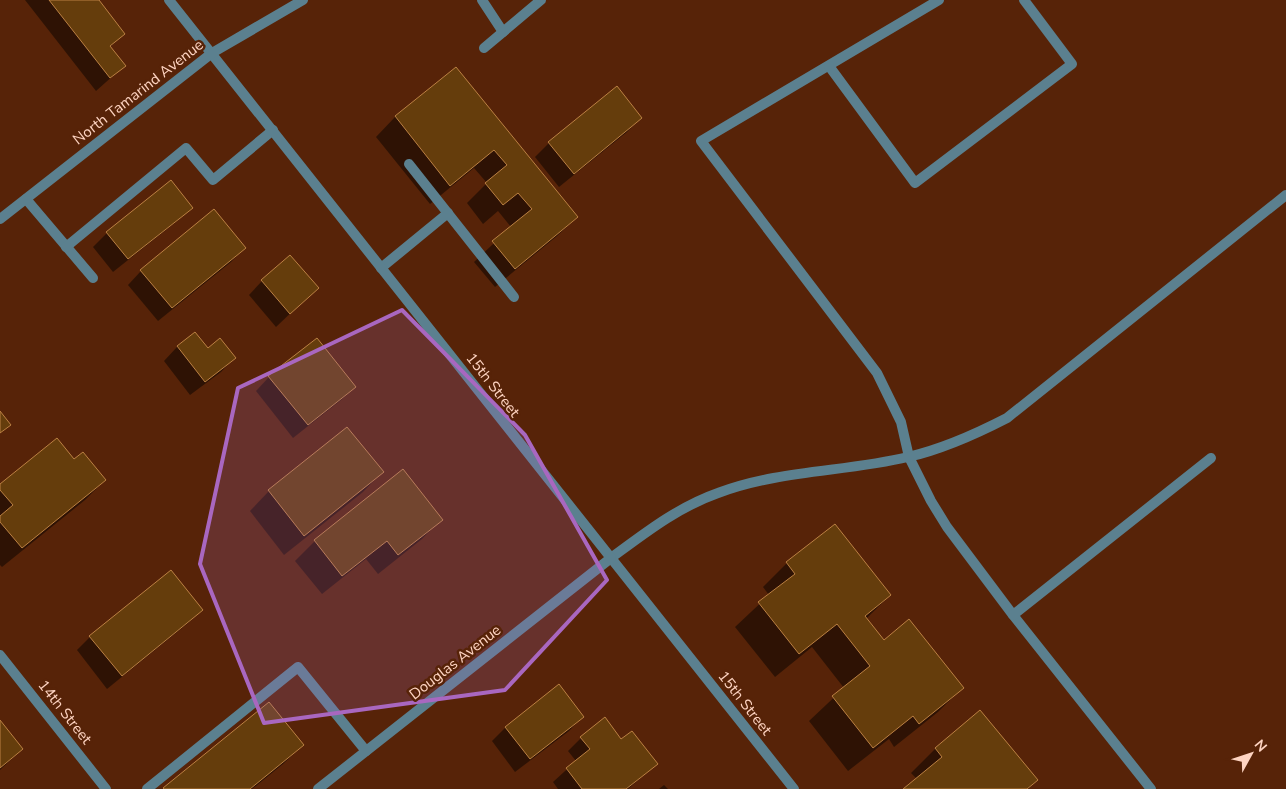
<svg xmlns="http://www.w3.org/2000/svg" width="1286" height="789" font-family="'Nunito Sans',sans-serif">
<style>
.shadow{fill:#0007}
.building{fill:#653d0c;stroke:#bb8043}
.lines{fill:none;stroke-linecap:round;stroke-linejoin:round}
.service{stroke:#5b808f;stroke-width:10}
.minor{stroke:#5b808f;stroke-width:10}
.tertiary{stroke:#5b808f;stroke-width:10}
.marked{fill:#a967c0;fill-opacity:0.2;stroke:#a967c0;stroke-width:4;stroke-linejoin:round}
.labels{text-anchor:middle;stroke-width:5;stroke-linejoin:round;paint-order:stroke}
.street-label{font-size:15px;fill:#fed4c2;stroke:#572308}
</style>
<rect width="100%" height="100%" fill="#572308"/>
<g class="shadow">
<path d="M 25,0 L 98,0 L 124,33 L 110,47 L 124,66 L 96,91 Z"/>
<path d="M 456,69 L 577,217 L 557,236 L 495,287 L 474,262 L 511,227 L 498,211 L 483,224 L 467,203 L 487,183 L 474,168 L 430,204 L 376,137 L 395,117 Z"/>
<path d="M 617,88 L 640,118 L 627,132 L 559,187 L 535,157 L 549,143 Z"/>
<path d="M 191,207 L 177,221 L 113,272 L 93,247 L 107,233 Z"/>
<path d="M 244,248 L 231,262 L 158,321 L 128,285 L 141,271 Z"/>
<path d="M 262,281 L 317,288 L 276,327 L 249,295 Z"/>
<path d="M 195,334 L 208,350 L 234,358 L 221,372 L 190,395 L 164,361 L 177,347 Z"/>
<path d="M 269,377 L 355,387 L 341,400 L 293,438 L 256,391 Z"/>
<path d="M 347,429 L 382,472 L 363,492 L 284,555 L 250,511 L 269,491 Z"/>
<path d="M 74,461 L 105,480 L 85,500 L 2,567 L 0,565 L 0,486 Z"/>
<path d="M 403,471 L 441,519 L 422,539 L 378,574 L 366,559 L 322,594 L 295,561 L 315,541 Z"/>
<path d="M 787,563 L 890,595 L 866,619 L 884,642 L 962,688 L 938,712 L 894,747 L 889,739 L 848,771 L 809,721 L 844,688 L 812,647 L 775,677 L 735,627 L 769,595 L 763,587 Z"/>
<path d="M 202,610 L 188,623 L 107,689 L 77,650 L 90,637 Z"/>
<path d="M 269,703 L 303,745 L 283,764 L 252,789 L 163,789 Z"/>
<path d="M 980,712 L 1037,780 L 1028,789 L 905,789 L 917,779 L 911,773 L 935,749 Z"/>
<path d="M 582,717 L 569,731 L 515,772 L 492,741 L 506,727 Z"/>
<path d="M 0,722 L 22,749 L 0,770 Z"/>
<path d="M 581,738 L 621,740 L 656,764 L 628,789 L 558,789 L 553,782 L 576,761 L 568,751 Z"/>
<path d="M 664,785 L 668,789 L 659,789 Z"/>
</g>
<g class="building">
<path d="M 49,0 L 99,0 L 125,34 L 110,46 L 126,66 L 110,78 Z"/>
<path d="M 456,67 L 578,217 L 515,269 L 492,241 L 532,209 L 518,193 L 503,205 L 485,183 L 507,165 L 494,150 L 450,186 L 395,116 Z"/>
<path d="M 617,86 L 642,118 L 574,174 L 548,142 Z"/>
<path d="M 171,180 L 193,208 L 128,259 L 106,232 Z"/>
<path d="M 214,209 L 246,248 L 172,308 L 140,270 Z"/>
<path d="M 290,255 L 319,288 L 290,314 L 261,280 Z"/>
<path d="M 195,332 L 208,348 L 220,338 L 236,358 L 205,382 L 177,346 Z"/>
<path d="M 317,338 L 356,387 L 308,425 L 268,376 Z"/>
<path d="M 0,411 L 11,425 L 0,433 Z"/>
<path d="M 347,427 L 384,472 L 304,536 L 268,490 Z"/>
<path d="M 57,438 L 74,459 L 83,452 L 106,480 L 22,548 L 0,522 L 0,516 L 13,505 L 0,490 L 0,484 Z"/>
<path d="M 403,469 L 443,520 L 398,555 L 387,541 L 342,576 L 314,540 Z"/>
<path d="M 835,524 L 891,595 L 865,616 L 884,640 L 909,619 L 964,688 L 919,724 L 913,716 L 873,748 L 832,696 L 870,666 L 837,624 L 799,654 L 758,602 L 795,574 L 786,562 Z"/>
<path d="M 171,570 L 203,610 L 122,676 L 89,636 Z"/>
<path d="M 559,684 L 584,717 L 530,759 L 505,727 Z"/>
<path d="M 269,702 L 304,745 L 250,789 L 164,789 L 163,788 Z"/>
<path d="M 980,710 L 1038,780 L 1027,789 L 903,789 L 942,757 L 935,748 Z"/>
<path d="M 605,717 L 621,739 L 632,731 L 658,764 L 626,789 L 582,789 L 566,768 L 590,749 L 580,737 Z"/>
<path d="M 0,720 L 23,749 L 0,768 Z"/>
</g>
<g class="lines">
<g class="service">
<path d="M 482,0 L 503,32"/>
<path d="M 939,0 L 701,141 L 877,373 L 901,422 L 909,457 L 931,501 L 947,527 L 1013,615 L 1151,789"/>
<path d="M 484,48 L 541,0"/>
<path d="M 829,66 L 915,183 L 1072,64 L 1024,0"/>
<path d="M 409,164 L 514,297"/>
<path d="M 26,199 L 93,278"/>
<path d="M 66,247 L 186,148 L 213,180 L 273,130"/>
<path d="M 381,268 L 448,213"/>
<path d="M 611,558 C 645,533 678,507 718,493 C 779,470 845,472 908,457 C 943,449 976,434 1007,418 L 1286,195"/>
<path d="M 1013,615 L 1211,458"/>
<path d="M 147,789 L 298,667 L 366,751"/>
</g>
<g class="minor">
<path d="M 169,0 L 794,789"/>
<path d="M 0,655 L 106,789"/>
<path d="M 318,789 L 611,558"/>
</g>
<path class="tertiary" d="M 0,219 L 212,53 L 303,0"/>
</g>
<path class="marked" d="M 402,310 L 525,435 L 607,580 L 505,690 L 264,723 L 200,564 L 238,388 Z"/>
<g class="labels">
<g class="street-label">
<text transform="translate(138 92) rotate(-38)" y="5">North Tamarind Avenue</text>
<text transform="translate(493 385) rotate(52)" y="5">15th Street</text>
<text transform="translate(455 662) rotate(-38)" y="5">Douglas Avenue</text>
<text transform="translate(745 703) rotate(52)" y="5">15th Street</text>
<text transform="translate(65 712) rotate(52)" y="5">14th Street</text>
</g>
</g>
<g transform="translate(1251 754) rotate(50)" stroke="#572308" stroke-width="4" paint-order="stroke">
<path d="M0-4L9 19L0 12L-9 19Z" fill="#fed4c2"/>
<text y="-8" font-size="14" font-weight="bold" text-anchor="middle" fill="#fed4c2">N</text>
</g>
</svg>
